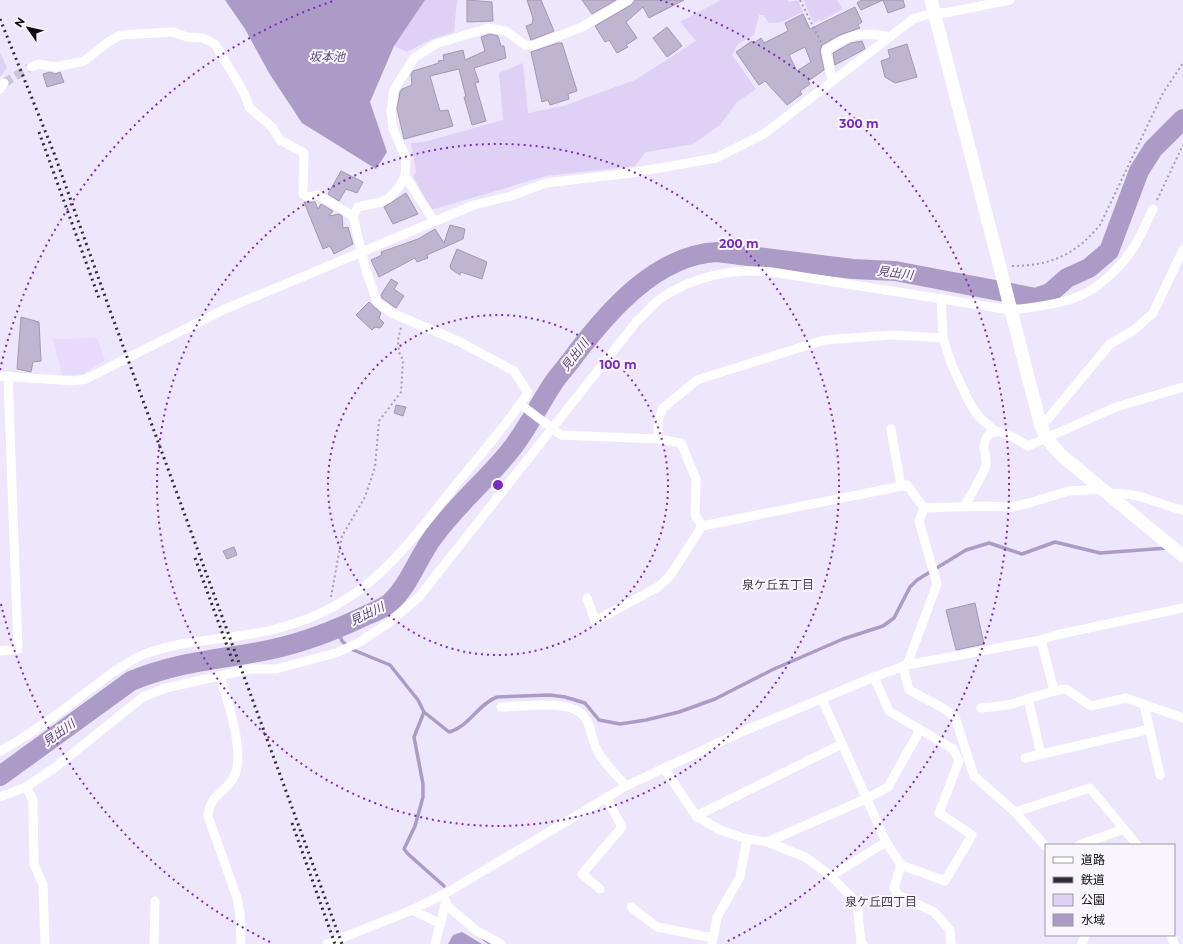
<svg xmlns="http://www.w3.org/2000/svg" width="1183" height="944" viewBox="0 0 1183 944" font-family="Montserrat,'Noto Sans JP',sans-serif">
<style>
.built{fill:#e7dafc}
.green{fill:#dfd1f6}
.water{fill:#ac9bc6}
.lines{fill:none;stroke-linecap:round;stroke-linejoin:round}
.stream{stroke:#ac9bc6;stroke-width:3.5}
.river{stroke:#ac9bc6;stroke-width:20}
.building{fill:#bfb5d0;stroke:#a298b2;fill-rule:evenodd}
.street-tunnel{stroke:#ccc5d9;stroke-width:9;stroke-dasharray:9 4.5;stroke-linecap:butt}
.path{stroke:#a49daf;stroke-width:2;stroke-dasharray:2 3;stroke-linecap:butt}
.street{stroke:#fff;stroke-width:9}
.secondary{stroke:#fff;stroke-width:13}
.rail{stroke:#2e2b36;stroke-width:3;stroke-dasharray:2 4;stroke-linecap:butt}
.ring{fill:none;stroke:#7b2cbf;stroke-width:2;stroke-dasharray:2 4}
.labels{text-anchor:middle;stroke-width:4;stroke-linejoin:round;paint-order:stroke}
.water-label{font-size:12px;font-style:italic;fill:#5c447b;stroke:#f8f6fc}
.neighbourhood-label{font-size:12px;fill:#443c51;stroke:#f8f6fc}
.centre{fill:#7b2cbf;stroke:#f8f6fc;stroke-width:2}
.ring-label{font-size:12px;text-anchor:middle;font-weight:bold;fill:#7b2cbf;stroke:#f8f6fc;stroke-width:4;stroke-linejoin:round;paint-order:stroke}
</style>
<rect width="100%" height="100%" fill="#eee6fc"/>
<!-- built -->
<polygon class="built" points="97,338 105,360 83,374 62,375 53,339"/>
<!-- green -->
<g class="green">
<polygon points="425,0 457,0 454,32 432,39 407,52 394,46"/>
<polygon points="721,0 787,0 789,2 798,0 803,12 782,22 769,23 763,15 759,15 754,35 738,44 732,55 756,89 736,103 720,125 693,144 646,152 635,166 546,176 431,210 413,176 416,172 411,143 424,142 503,120 499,73 523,63 528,113 563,106 635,80 696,41 680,22"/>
<polygon points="803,0 837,0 843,9 821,21 820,19 814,23"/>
<polygon points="0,52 7,68 0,77"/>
</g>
<!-- water -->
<g class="water">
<polygon points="225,0 425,0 394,46 370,102 387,152 376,169 302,123 269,73 245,29"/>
<polygon points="462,932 482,944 448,944 453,935"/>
</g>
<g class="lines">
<!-- stream -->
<g class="stream">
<path d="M 337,629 L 342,641 L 351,649 L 390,665 L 418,700 L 424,712 L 449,732 C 469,727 478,704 497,697 L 550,695 L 565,697 L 585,703 L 599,720 L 620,724 L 646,720 L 679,712 L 715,699 L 774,669 L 843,639 L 883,626 L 894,618 L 910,587 L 917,580 L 966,550 L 989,543 L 1022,554 L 1055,542 L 1100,553 L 1168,548"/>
<polyline points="424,712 414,737 423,784 423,797 415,826 404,849 408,854 444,886"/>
<polyline points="484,939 491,944"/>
</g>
<!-- river -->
<path class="river" d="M 0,776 L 131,681 C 174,663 212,660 258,652 C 292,646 324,635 356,620 C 366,615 381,610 390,603 C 410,584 418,557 434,536 C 458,503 489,478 513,447 C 528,427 539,405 552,385 C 559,374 568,365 575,355 C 609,310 657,255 717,252 L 853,269 L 895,271 L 1036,298 L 1050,293 L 1067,278 L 1089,268 L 1109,251 L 1139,171 L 1153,149 L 1183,119"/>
</g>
<!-- building -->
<g class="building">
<polygon points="467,0 492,2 493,21 467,22"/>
<polygon points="527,0 541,0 554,31 531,40 526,26 532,24 533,18"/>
<polygon points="582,0 616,0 592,14"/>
<polygon points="635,0 684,0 649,18 643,7 626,22 637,38 626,45 628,47 617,53 609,40 605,42 595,26 631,5"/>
<polygon points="861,0 883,0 861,10 857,3"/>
<polygon points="883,0 903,0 905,7 888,13"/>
<path d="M 855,7 L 862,22 L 858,25 L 860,28 L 840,35 L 822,45 L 820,51 L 824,70 L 808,81 L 810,84 L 800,91 L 802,94 L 787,105 L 765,81 L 759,85 L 736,52 L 752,41 L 753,44 L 761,38 L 764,43 L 788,31 L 785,23 L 803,14 L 810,29 ZM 805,47 L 811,62 L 797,71 L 789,55 Z"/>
<polygon points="667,27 682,46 667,57 653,38"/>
<polygon points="490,34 498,36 501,46 504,46 506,58 474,68 479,82 475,83 486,121 472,125 464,97 466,97 459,69 430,76 440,111 448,110 453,126 404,139 397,109 400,92 402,89 412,85 411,74 413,71 439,63 438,61 444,60 443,55 463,50 465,60 485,51 481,37"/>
<polygon points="862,41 865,49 835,65 833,53 851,43"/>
<polygon points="558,43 562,43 577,91 568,94 569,99 550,105 548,100 542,102 531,52"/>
<polygon points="907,44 917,77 895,83 885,77 881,61 890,58 888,50"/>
<polygon points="50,72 55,74 60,72 64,82 47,87 43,74"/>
<polygon points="341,171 363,182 357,193 346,189 339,201 328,194"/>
<polygon points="406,193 418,214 393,224 384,207"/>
<polygon points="304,202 315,202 318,209 321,204 333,211 329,216 339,214 342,216 343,228 348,227 353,244 334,254 330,246 323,249"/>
<polygon points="450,225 465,229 463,239 427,255 428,258 417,262 415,258 379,277 371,260 382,255 381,252 418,239 435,229 444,243"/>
<polygon points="457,249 487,262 482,279 461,272 460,275 451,269 450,266"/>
<polygon points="391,279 398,283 394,289 404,296 396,308 382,298 381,295"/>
<polygon points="369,302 381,313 379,318 384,323 380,328 375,327 372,330 356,315"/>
<polygon points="21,317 39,322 41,361 33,362 31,372 17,369"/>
<polygon points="396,405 406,407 403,416 394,413"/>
<polygon points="234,547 237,555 227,559 223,551"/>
<polygon points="975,603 984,644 956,650 946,610"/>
</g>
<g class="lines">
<!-- street-tunnel -->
<polyline class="street-tunnel" points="4,83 31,67"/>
<!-- path -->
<g class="path">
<polyline points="800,0 821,42"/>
<polyline points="1157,200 1183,145"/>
<path d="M 1012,266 C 1050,266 1075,255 1100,225 L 1163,93 L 1183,63"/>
<polyline points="331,597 342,536 365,497 375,467 379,421 401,392 403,360 399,352 398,340 401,327"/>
</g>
<!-- street -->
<g class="street">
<path d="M 832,80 L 826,50 C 850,34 861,31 890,37"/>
<polyline points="0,89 4,83"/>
<polyline points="405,176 434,221"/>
<polyline points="353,216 358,207 381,202 389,198 399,187 405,176 406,158 393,129 391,111 394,90 414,58 436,44 488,28 506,31 525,45 531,46 580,28 628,0"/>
<polyline points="941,298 943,338 951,363 968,400 978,416 996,432"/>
<polyline points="0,376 74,381 86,379 223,310 474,205 511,196 546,183 631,173 716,158 764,134 913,19 935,12 945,13 1010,0"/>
<polyline points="520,404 561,435 658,439 681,443 696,479 695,515 702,526"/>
<polyline points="1041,427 1110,344 1134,330 1153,313 1183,250"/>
<polyline points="891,429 901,486"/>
<polyline points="658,439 658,421 663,408 697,380 824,340 892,335 943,338"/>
<path d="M 1108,494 C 1139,491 1155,504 1183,510"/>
<path d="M 964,507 C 969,497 984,474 986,465 C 987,459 984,452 984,446 C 988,418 1016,439 1028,446 L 1116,407 L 1183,387"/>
<polyline points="924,508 986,506 1012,507 1029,503 1069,491 1102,489"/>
<polyline points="587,598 595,621 658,587 670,576 702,526 907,485 924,508 919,521 937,584 907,665"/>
<polyline points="1041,640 1054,691"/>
<polyline points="0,651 18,649 8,376"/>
<polyline points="903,666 909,690 943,708 955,717 974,776 1015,812 1046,847"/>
<path d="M 220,676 C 227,701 248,757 232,780 C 222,795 210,795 208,816 L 237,898 L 240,914 L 241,944"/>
<polyline points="822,699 886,842 901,865 945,881 972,835 939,813 959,761 953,749 889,711 874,677"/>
<polyline points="1028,699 1041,754"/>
<polyline points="1144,704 1160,775"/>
<path d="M 501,707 C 521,707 566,699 582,714 C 591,722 591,739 597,750 C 604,763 616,775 626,786"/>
<polyline points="981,708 1008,705 1054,691 1066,689 1091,706 1126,698 1183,718"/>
<path d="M 0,751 C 31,735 60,712 88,691 C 104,679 121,665 140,656 C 186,637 236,641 283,627 C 369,603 405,548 458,482 C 482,453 507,424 528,393 L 514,371 L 458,341 L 392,313 L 377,302 L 365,267 L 353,216 L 318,195 L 307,197 L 303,194 L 304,153 L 280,140 L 272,127 L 249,107 L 244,93 L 215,44 L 203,38 L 187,37 L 173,32 L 121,35 L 108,42 L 84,61 L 56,67 L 39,64 L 31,67"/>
<polyline points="1025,758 1150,729"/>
<polyline points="664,768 696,816 720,830 747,839 767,842 805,857 831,876 857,903 861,943 863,944"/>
<polyline points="26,787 33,800 34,864 43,885 45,944"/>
<path d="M 0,797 L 26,787 L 57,766 L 143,697 L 166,688 L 250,669 L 276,669 L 336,653 L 358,643 L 388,623 L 419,597 L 637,321 C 645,314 652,305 660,299 C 693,276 733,268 772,272 L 1011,310 C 1031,308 1050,305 1069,300 C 1097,292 1123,266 1137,242 C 1143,231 1148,219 1153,209"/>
<polyline points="1015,812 1090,788 1137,845"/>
<polyline points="696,816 842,744"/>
<polyline points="767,842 866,799 888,787 920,730"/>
<polyline points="1079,845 1124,829"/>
<polyline points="901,865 894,888 898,895 934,912 950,930 951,944"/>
<polyline points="831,876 886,842"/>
<polyline points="600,889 582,874 622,827 606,797"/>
<polyline points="445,904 477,931 501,944"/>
<polyline points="631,907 657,927 713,938"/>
<polyline points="412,910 441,924"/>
<polyline points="1171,935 1174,944"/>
<polyline points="154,944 155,901"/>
<polyline points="327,944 412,910 448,892 626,786 744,731 874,677 907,665 1041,640 1056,635 1183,608"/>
<polyline points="435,944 446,901"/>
<polyline points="712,944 717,917 740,877 747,839"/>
<polyline points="1082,944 1085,935"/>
</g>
<!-- secondary -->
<polyline class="secondary" points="931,0 1040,423 1046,438 1061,455 1183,556"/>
<!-- rail -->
<g class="rail">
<polyline points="0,19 54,153 112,316 342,944"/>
<polyline points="39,132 100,301"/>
<polyline points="195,558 234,665"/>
<polyline points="292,823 335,944"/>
</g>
</g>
<!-- distance rings -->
<g class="ring">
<circle cx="498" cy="485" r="170"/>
<circle cx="498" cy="485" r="341"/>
<path d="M270 942A511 511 0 0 1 0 600M0 370A511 511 0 0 1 336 0M660 0A511 511 0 0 1 726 942"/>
</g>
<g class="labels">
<!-- water labels -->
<g class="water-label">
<text x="327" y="61">坂本池</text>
<text transform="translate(895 273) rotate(7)" y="4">見出川</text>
<text transform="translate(575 355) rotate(-52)" y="4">見出川</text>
<text transform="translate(367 614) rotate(-26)" y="4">見出川</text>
<text transform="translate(59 733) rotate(-36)" y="4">見出川</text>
</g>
<!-- neighbourhood labels -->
<g class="neighbourhood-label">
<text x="778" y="589">泉ケ丘五丁目</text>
<text x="881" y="906">泉ケ丘四丁目</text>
</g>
</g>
<circle cx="498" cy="485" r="6" class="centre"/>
<g class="ring-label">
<text x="859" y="128">300 m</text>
<text x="739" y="248">200 m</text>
<text x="618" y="369">100 m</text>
</g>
<!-- legend -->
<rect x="1045" y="844" width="130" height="92" fill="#f8f6fc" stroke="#9a989f"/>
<rect x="1053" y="857" width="20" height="6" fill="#ffffff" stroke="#9a989f"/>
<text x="1081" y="864" font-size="12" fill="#0e0b14">道路</text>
<rect x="1053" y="877" width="20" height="6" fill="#2e2b36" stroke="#9a989f"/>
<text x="1081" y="884" font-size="12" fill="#0e0b14">鉄道</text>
<rect x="1053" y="894" width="20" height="12" fill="#dfd1f6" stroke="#9a989f"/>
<text x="1081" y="904" font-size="12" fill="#0e0b14">公園</text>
<rect x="1053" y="914" width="20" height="12" fill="#ac9bc6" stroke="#9a989f"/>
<text x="1081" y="924" font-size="12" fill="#0e0b14">水域</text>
<!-- north arrow -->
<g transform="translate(28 28) rotate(304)" stroke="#f8f6fc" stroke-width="3" paint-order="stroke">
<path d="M0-3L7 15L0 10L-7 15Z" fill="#0e0b14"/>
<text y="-6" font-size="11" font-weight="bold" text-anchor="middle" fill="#0e0b14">N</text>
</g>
</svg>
